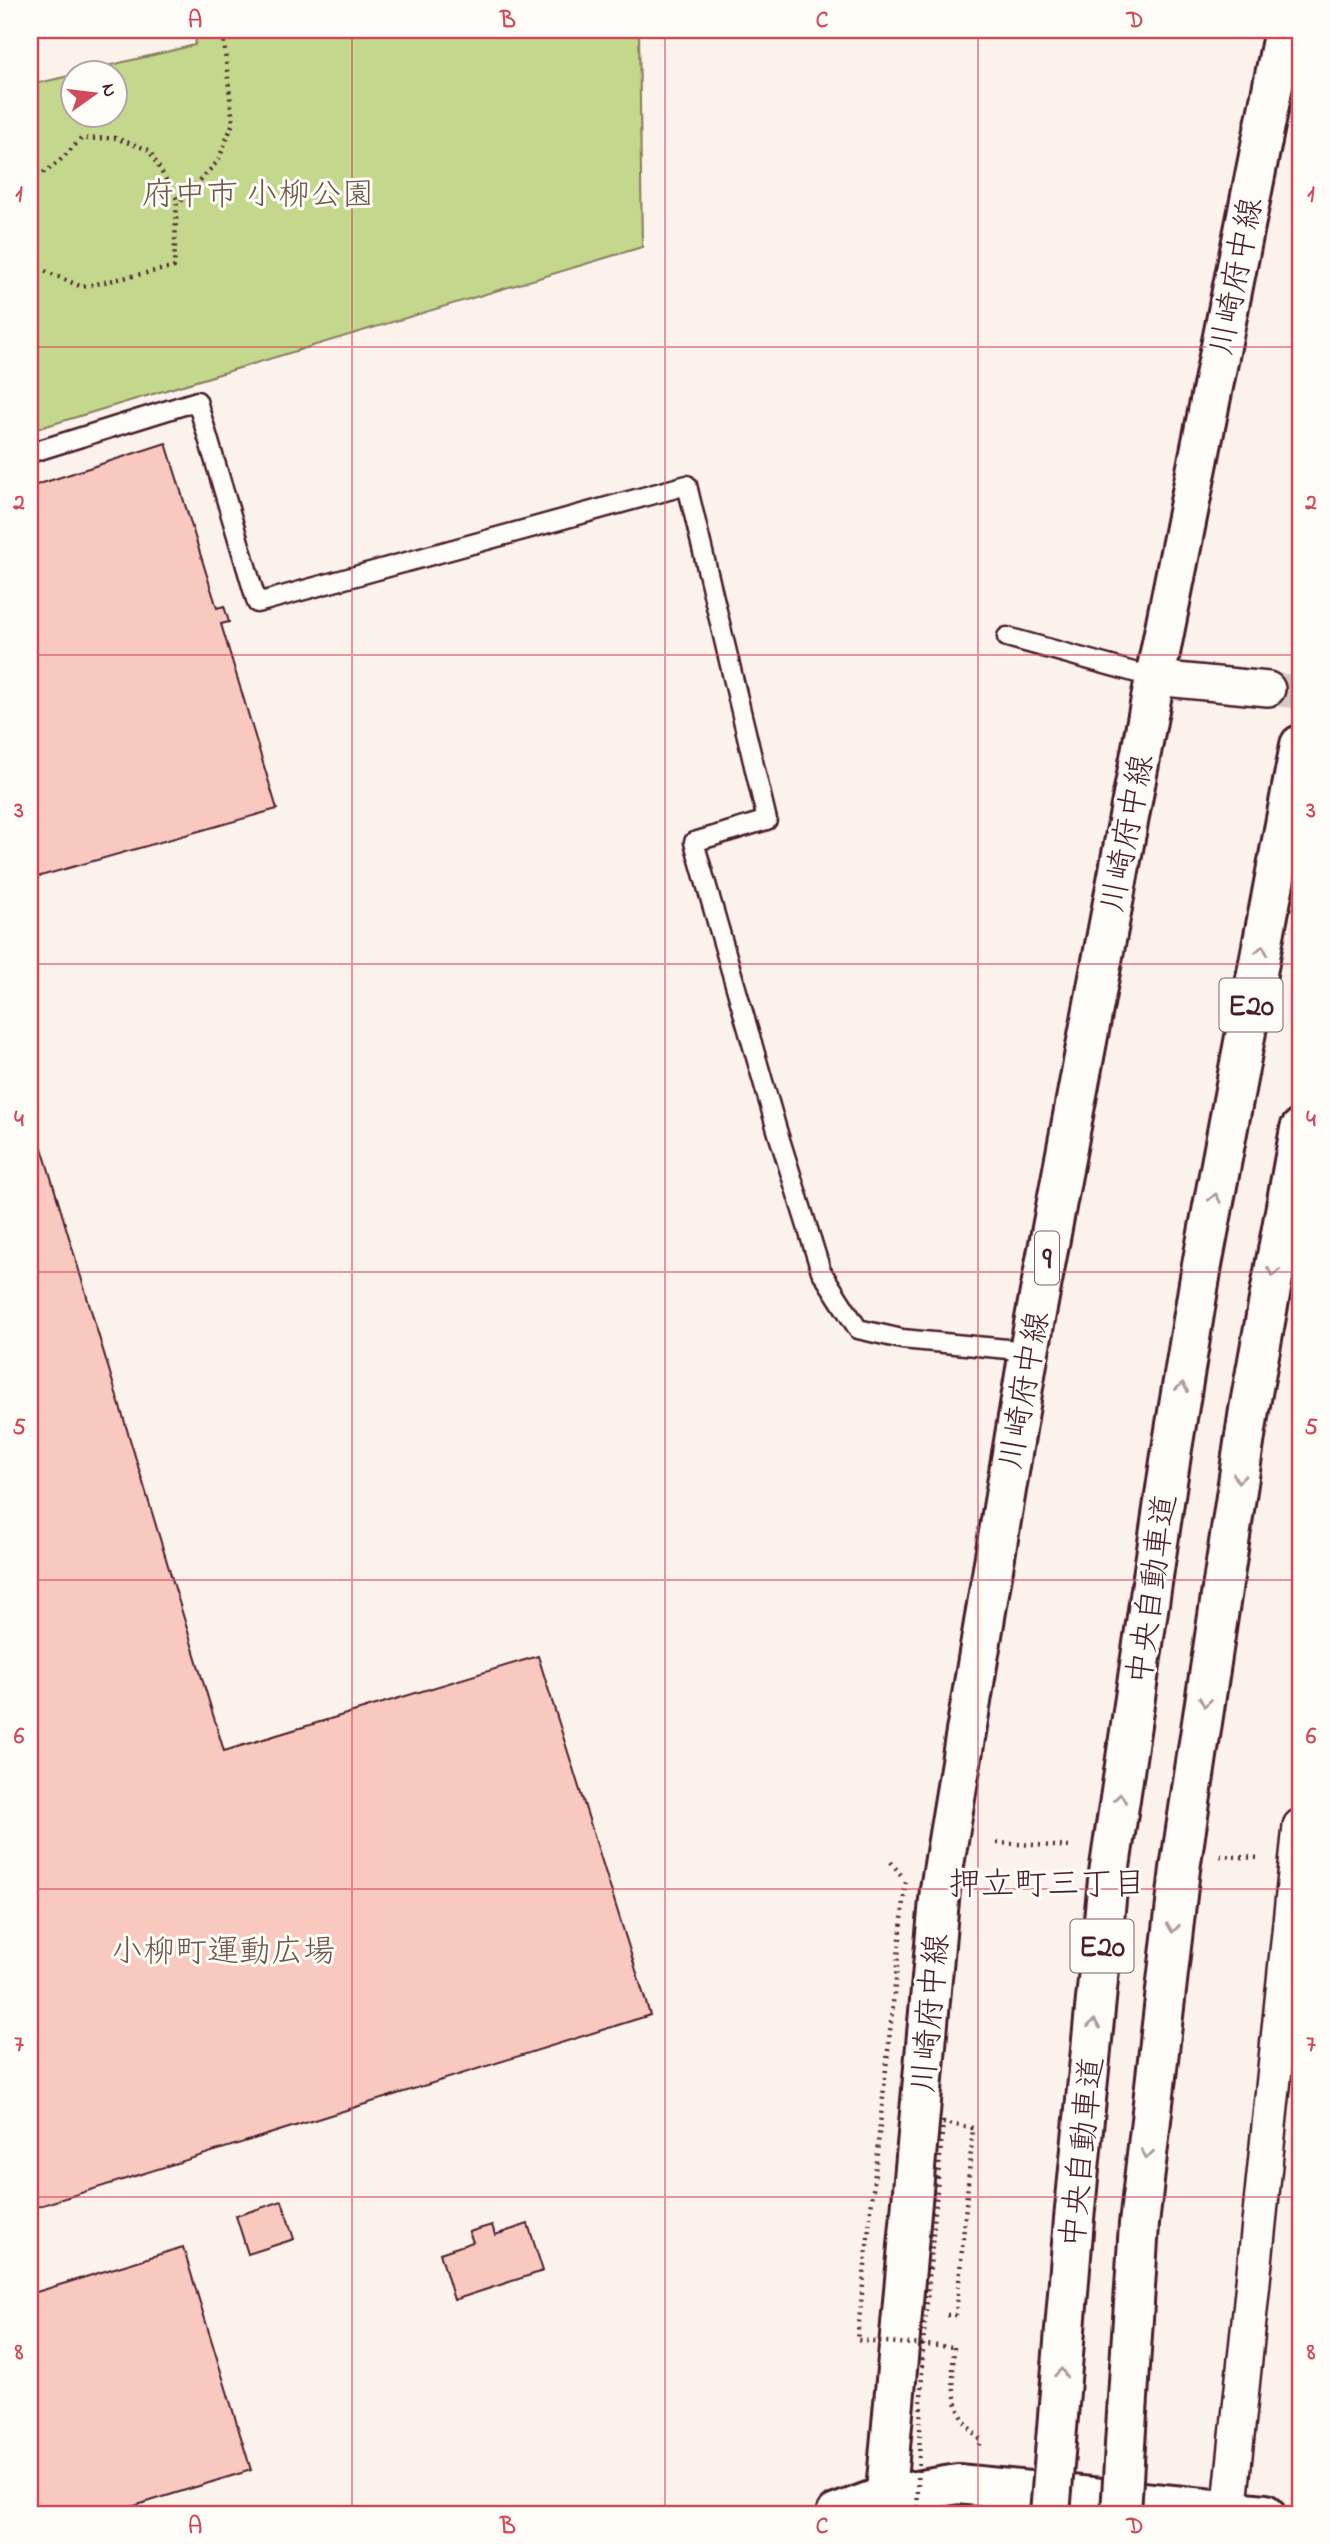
<svg xmlns="http://www.w3.org/2000/svg" width="1330" height="2544" viewBox="0 0 1330 2544" font-family="'Indie Flower','Klee One',sans-serif">
<style>
.green{fill:#c3d78d;stroke:#867b5c;stroke-width:2}
.building{fill:#f9c9c0;stroke:#4a1f2b;stroke-width:2}
.lines{fill:none;stroke-linecap:round;stroke-linejoin:round}
.street-tunnel{stroke:#d8c8c5;stroke-width:33;stroke-dasharray:33 17;stroke-linecap:butt}
.lane-casing{stroke:#4a1f2b;stroke-width:23}
.street-casing{stroke:#4a1f2b;stroke-width:38}
.secondary-casing{stroke:#4a1f2b;stroke-width:44}
.primary-casing{stroke:#4a1f2b;stroke-width:44}
.highway-casing{stroke:#4a1f2b;stroke-width:44}
.path{stroke:#4a1f2b;stroke-width:4.5;stroke-dasharray:2 5;stroke-linecap:butt}
.lane{stroke:#fdfcf7;stroke-width:18}
.street{stroke:#fdfcf7;stroke-width:33}
.secondary{stroke:#fdfcf7;stroke-width:38}
.primary{stroke:#fdfcf7;stroke-width:38}
.highway{stroke:#fdfcf7;stroke-width:38}
.highway-bridge-casing{stroke:#4a1f2b;stroke-width:44;stroke-linecap:butt}
.path-bridge{stroke:#4a1f2b;stroke-width:4.5;stroke-dasharray:2 5;stroke-linecap:butt}
.highway-bridge{stroke:#fdfcf7;stroke-width:38}
.oneway{stroke:#ac999b}
.grid{fill:none;stroke:#d1495b;stroke-width:2;stroke-opacity:0.55}
.labels{text-anchor:middle;stroke-width:6;stroke-linejoin:round;paint-order:stroke}
.shield{fill:#fdfcf7;stroke:#806168;stroke-width:2}
.shield-label{font-size:30px;font-weight:bold;fill:#4a1f2b}
.park-label{font-size:32px;fill:#6e5648;stroke:#fdfcf7}
.street-label{font-size:32px;fill:#4a1f2b;stroke:#fdfcf7}
.neighbourhood-label{font-size:33px;fill:#4a1f2b;stroke:#fdfcf7}
.neatline{fill:none;stroke:#d1495b;stroke-width:2.5}
.grid-label{font-size:23px;text-anchor:middle;font-weight:bold;fill:#d1495b}
</style>
<rect width="100%" height="100%" fill="#fcf2ec"/>
<filter id="ink" filterUnits="userSpaceOnUse"><feTurbulence type="fractalNoise" baseFrequency=".0143" numOctaves="2"/><feDisplacementMap in="SourceGraphic" scale="14" xChannelSelector="R" yChannelSelector="G"/><feConvolveMatrix kernelMatrix="1 2 1 2 8 2 1 2 1" color-interpolation-filters="sRGB"/></filter>
<g filter="url(#ink)">
<!-- green -->
<polygon class="green" points="197,30 639,30 642,247 30,431 30,85 73,75 74,116 116,116 116,74 78,73 195,45"/>
<!-- building -->
<g class="building">
<polygon points="166,443 217,608 224,606 229,622 221,624 277,809 30,879 30,487"/>
<polygon points="30,1108 224,1751 538,1656 650,2015 30,2209"/>
<polygon points="282,2201 294,2239 248,2254 236,2216"/>
<polygon points="528,2224 543,2271 454,2300 440,2253 473,2242 469,2232 492,2225 495,2235"/>
<polygon points="183,2247 251,2470 108,2514 30,2514 30,2294"/>
</g>
<g class="lines">
<!-- street-tunnel -->
<polyline class="street-tunnel" points="1268,689 1300,692"/>
<defs>
<g id="lane">
<polyline points="30,453 197,401 257,603 687,485 767,820 694,842 777,1130 821,1271 858,1329 902,1339 1029,1351"/>
<polyline points="1007,637 1155,678"/>
</g>
<g id="street">
<polyline points="1155,678 1268,689"/>
<polyline points="1229,2514 1300,1826"/>
</g>
<polyline id="secondary" points="885,2496 958,2484 1265,2514"/>
<g id="primary">
<polyline points="836,2514 885,2496"/>
<polyline points="884,2514 940,1889 1029,1351 1155,678 1284,30"/>
</g>
<g id="highway">
<polyline points="1056,2441 1074,2219 1108,1880 1171,1455 1202,1265 1300,745"/>
<polyline points="1125,2445 1139,2224 1180,1869 1249,1410 1300,1129"/>
</g>
</defs>
<!-- lane casing -->
<use href="#lane" class="lane-casing"/>
<!-- street casing -->
<use href="#street" class="street-casing"/>
<!-- secondary casing -->
<use href="#secondary" class="secondary-casing"/>
<!-- primary casing -->
<use href="#primary" class="primary-casing"/>
<!-- highway casing -->
<use href="#highway" class="highway-casing"/>
<!-- path -->
<g class="path">
<path d="M 30,178 C 51,173 66,154 81,139 L 115,138 L 149,150 L 177,199 L 174,267 L 82,287 L 36,267 L 30,246"/>
<polyline points="181,201 218,161 233,123 224,43 226,30"/>
<polyline points="997,1843 1072,1847"/>
<polyline points="1220,1856 1260,1858"/>
<polyline points="891,1862 901,1875"/>
<polyline points="947,2315 956,2315"/>
<path d="M 954,2347 C 952,2386 950,2412 981,2440 L 979,2448"/>
</g>
<!-- lane -->
<use href="#lane" class="lane"/>
<!-- street -->
<use href="#street" class="street"/>
<!-- secondary -->
<use href="#secondary" class="secondary"/>
<!-- primary -->
<use href="#primary" class="primary"/>
<!-- highway -->
<use href="#highway" class="highway"/>
<defs>
<g id="highway-bridge">
<polyline points="1050,2514 1056,2441"/>
<polyline points="1121,2514 1125,2445"/>
</g>
</defs>
<!-- highway-bridge casing -->
<use href="#highway-bridge" class="highway-bridge-casing"/>
<!-- path-bridge -->
<g class="path-bridge">
<polyline points="906,1882 857,2340 954,2347"/>
<polyline points="917,2514 923,2345 943,2123 973,2128 956,2315"/>
</g>
<!-- highway-bridge -->
<use href="#highway-bridge" class="highway-bridge"/>
</g>
<!-- one-way arrows -->
<defs><path id="oneway-chevron" d="M-2-3.5L2.5 0L-2 3.5" fill="none" stroke-width="1.6" stroke-linecap="round" stroke-linejoin="round" transform="scale(1.75)"/></defs>
<g class="oneway">
<use href="#oneway-chevron" transform="translate(1262 950) rotate(-79)"/>
<use href="#oneway-chevron" transform="translate(1215 1198) rotate(-79)"/>
<use href="#oneway-chevron" transform="translate(1273 1272) rotate(100)"/>
<use href="#oneway-chevron" transform="translate(1182 1387) rotate(-81)"/>
<use href="#oneway-chevron" transform="translate(1239 1478) rotate(99)"/>
<use href="#oneway-chevron" transform="translate(1205 1702) rotate(99)"/>
<use href="#oneway-chevron" transform="translate(1120 1798) rotate(-82)"/>
<use href="#oneway-chevron" transform="translate(1173 1928) rotate(97)"/>
<use href="#oneway-chevron" transform="translate(1094 2024) rotate(-84)"/>
<use href="#oneway-chevron" transform="translate(1147 2154) rotate(97)"/>
<use href="#oneway-chevron" transform="translate(1061 2373) rotate(-85)"/>
</g>
</g>
<!-- grid -->
<path class="grid" d="M 352,30 L 352,2514M 665,30 L 665,2514M 978,30 L 978,2514M 30,347 L 1300,347M 30,655 L 1300,655M 30,964 L 1300,964M 30,1272 L 1300,1272M 30,1580 L 1300,1580M 30,1889 L 1300,1889M 30,2197 L 1300,2197"/>
<g class="labels">
<!-- shield labels -->
<g class="shield">
<rect x="1219.5" y="978.5" width="63" height="53" rx="5"/>
<rect x="1035" y="1231.5" width="24" height="53" rx="5"/>
<rect x="1070.5" y="1919.5" width="63" height="53" rx="5"/>
</g>
<g class="shield-label">
<text x="1251" y="1015">E20</text>
<text x="1047" y="1268">9</text>
<text x="1102" y="1956">E20</text>
</g>
<!-- park labels -->
<g class="park-label">
<text x="258" y="204">府中市 小柳公園</text>
<text x="223" y="1961">小柳町運動広場</text>
</g>
<!-- street labels -->
<g class="street-label">
<text transform="translate(1235 276) rotate(-79)" y="11">川崎府中線</text>
<text transform="translate(1126 833) rotate(-79)" y="11">川崎府中線</text>
<text transform="translate(1023 1390) rotate(-80)" y="11">川崎府中線</text>
<text transform="translate(1151 1589) rotate(-82)" y="11">中央自動車道</text>
<text transform="translate(929 2013) rotate(-85)" y="11">川崎府中線</text>
<text transform="translate(1081 2152) rotate(-84)" y="11">中央自動車道</text>
</g>
<!-- neighbourhood labels -->
<g class="neighbourhood-label">
<text x="1047" y="1894">押立町三丁目</text>
</g>
</g>
<!-- margin -->
<rect width="1330" height="2544" fill="none" stroke="#fdfcf7" stroke-width="77"/>
<!-- north arrow -->
<g transform="translate(94 94) rotate(76)"><circle r="33" fill="#fdfcf7" stroke="#b5a4a5" stroke-width="2"/>
<path d="M0-5L12 26L0 18L-12 26Z" fill="#d1495b"/>
<text y="-10" font-size="19" font-weight="bold" text-anchor="middle" fill="#4a1f2b">N</text>
</g>
<rect x="38" y="38" width="1254" height="2468" class="neatline"/>
<g class="grid-label">
<text x="195" y="27">A</text>
<text x="508" y="27">B</text>
<text x="822" y="27">C</text>
<text x="1135" y="27">D</text>
<text x="19" y="201">1</text>
<text x="1311" y="201">1</text>
<text x="19" y="509">2</text>
<text x="1311" y="509">2</text>
<text x="19" y="817">3</text>
<text x="1311" y="817">3</text>
<text x="19" y="1126">4</text>
<text x="1311" y="1126">4</text>
<text x="19" y="1434">5</text>
<text x="1311" y="1434">5</text>
<text x="19" y="1743">6</text>
<text x="1311" y="1743">6</text>
<text x="19" y="2051">7</text>
<text x="1311" y="2051">7</text>
<text x="19" y="2359">8</text>
<text x="1311" y="2359">8</text>
<text x="195" y="2533">A</text>
<text x="508" y="2533">B</text>
<text x="822" y="2533">C</text>
<text x="1135" y="2533">D</text>
</g>
</svg>
